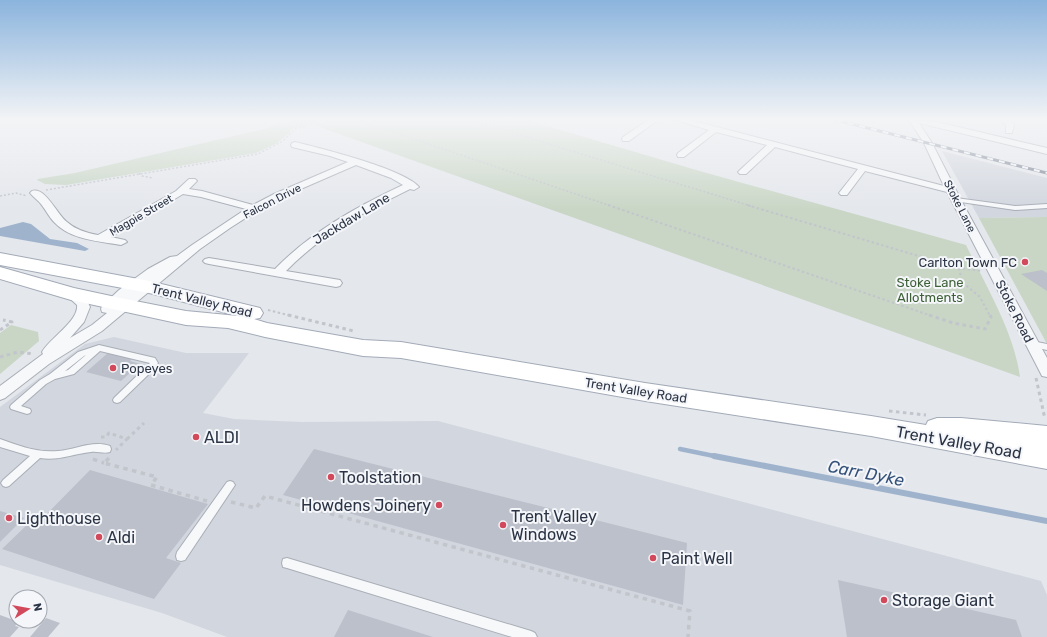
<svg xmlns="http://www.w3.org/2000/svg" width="1047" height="637" viewBox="0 0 1047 637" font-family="Rubik,sans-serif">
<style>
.built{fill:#d2d6de}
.green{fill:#c9d6c5}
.water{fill:#9fb4cc}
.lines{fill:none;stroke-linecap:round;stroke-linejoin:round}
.stream-far1{stroke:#9fb4cc;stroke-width:4.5}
.stream{stroke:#9fb4cc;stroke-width:6}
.building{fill:#bbc0ca}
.lane-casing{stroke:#a9aeb7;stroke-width:2}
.street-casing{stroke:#a9aeb7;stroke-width:2}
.primary-casing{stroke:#a3abb8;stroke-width:2}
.path-far3{stroke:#c2c5cb;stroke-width:1.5;stroke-dasharray:2 2;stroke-linecap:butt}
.path-far2{stroke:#c2c5cb;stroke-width:2;stroke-dasharray:2.5 2.5;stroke-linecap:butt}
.path-far1{stroke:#c2c5cb;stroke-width:3;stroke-dasharray:3.5 3.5;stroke-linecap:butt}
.path{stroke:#c2c5cb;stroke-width:3.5;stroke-dasharray:4.5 4.5;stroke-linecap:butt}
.lane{fill:#f7f8fa;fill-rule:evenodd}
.street{fill:#f7f8fa;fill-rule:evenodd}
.primary{fill:#fff;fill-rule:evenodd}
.rail-casing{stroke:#7d8696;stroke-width:3}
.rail{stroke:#f4f6f9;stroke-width:2;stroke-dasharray:6;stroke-linecap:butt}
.poi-dot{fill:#d1495b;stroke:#f4f6f9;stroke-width:1.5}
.labels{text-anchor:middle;stroke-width:4;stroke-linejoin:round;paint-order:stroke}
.far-street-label{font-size:11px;fill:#2b3445;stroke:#f4f6f9}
.street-label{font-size:13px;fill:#2b3445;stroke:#f4f6f9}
.poi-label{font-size:13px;fill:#2b3445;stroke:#f4f6f9;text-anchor:end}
.park-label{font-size:13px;fill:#3f6138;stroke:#f4f6f9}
.near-poi-label{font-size:16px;fill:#2b3445;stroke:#f4f6f9;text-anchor:start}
.near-street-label{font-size:16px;fill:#2b3445;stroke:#f4f6f9}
.near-water-label{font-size:17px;font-style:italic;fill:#34527a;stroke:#f4f6f9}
</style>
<rect width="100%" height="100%" fill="#e4e7ec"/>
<!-- built -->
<g class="built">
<polygon points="942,151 1047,178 1047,217 979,218"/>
<polygon points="114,337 186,353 249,353 203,413 234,419 302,422 438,421 1041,581 1047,595 1047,637 227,637 162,613 0,565 0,407 85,344"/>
</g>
<!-- green -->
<g class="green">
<path d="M 300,120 L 323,120 L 292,129 L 288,134 L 277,143 L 256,153 L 66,185 L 45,184 L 37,180 L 38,179 L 75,173 L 268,128 C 277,122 288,123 300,120 Z"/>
<path d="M 331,120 L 527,120 L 696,170 L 966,245 C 986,286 1014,332 1020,377 L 314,125 Z"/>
<polygon points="1047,217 1047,344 979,218"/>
<polygon points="11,325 38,332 39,341 0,374 0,333"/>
</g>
<!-- water -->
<polygon class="water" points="23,222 31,224 50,239 77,243 89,249 85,251 0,236 0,228"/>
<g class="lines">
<!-- stream-far1 -->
<polyline class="stream-far1" points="680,449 719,457"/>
<!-- stream -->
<polyline class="stream" points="714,456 1047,521"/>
</g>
<!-- building -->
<g class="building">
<polygon points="1042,270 1047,273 1047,291 1021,274"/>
<polygon points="108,353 132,359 130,361 140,364 121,381 86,372"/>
<polygon points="314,449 687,543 683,605 283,495"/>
<polygon points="90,470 208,504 166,558 181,563 154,599 2,549 30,522 37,524"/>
<polygon points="0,511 24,518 0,542"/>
<polygon points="838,580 1016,620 1022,637 847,637"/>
<polygon points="348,610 433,637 334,637"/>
<polygon points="0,615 19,622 15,626 19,627 10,637 0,637"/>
<polygon points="46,618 60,623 48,637 30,637"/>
</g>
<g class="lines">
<defs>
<g id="lane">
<polygon points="956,198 1015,206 1047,204 1047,208 1015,210 954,201 953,200"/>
<polygon points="1032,341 1047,344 1047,350 1029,346 1028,344 1029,342"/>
<path d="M 99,345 L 155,358 L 158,363 L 152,371 L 120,402 L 117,403 L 114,402 L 113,400 L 114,398 L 150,363 L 100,351 L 74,374 L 55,379 L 46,384 L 21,406 L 30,409 L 31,411 L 30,413 L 27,414 L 11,409 L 10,407 L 11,405 L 40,380 L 50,374 L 78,352 ZM 86,355 L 68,370 L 65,371 L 84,356 Z"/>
<path d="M 0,439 C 19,446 38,453 58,451 C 75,450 92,440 110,446 L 111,449 L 110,452 C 104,454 97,451 91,452 C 73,454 58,461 40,458 L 9,486 L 6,487 L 3,486 L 1,483 L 3,480 L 30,456 L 0,447 Z"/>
<polygon points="230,481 233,482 235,485 185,560 181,561 177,560 176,556 177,552 227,482"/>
<polygon points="287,558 531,631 535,633 537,637 512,637 287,568 283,567 282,563 283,559"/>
</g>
<g id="street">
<polygon points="648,120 658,120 629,141 623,141 622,139 623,137"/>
<polygon points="675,120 690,120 944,186 924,143 909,120 937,122 1047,148 1047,154 919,123 932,143 961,200 1047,358 1047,377 1042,376 1040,372 947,192 865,171 847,195 841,195 839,193 858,169 775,147 746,174 740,174 738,172 740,170 767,145 716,132 684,157 678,157 677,155 678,153 709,130"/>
<polygon points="1001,120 1010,120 1014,125 1012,133 1006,133 1006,125"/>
<path d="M 295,142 C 320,148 404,169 419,187 L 414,190 L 410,189 C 365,211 321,235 286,271 L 340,280 L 342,283 L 340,286 L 336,287 L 209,264 L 205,263 L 203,261 L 205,259 L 209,258 L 275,269 C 311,232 356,207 403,185 L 391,178 L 356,165 L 280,198 L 258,210 L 230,228 L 200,249 L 102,331 L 49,364 L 5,398 L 0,400 L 0,386 L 43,354 L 42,352 C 50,338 79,321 77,305 L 65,294 L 67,291 C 77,289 87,298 90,307 L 84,322 L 70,338 L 92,325 L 107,313 L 102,312 L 101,309 L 102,306 L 119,290 L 148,269 L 170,257 L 177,256 L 192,245 L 246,209 L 201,197 L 183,194 L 111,237 L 125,240 L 127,242 L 121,245 C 98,241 71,240 54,222 C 49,217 46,210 41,204 C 38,200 33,197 30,193 L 32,191 C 46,187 57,215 67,222 C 76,230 87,233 98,235 L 176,191 L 189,179 L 195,179 L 197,181 L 189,189 L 202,191 L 253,205 L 274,194 L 348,162 L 330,156 L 292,147 L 291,145 L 292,143 Z"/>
</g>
<polygon id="primary" points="0,253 149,281 260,308 263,313 260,318 254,319 267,323 363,340 401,342 645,383 871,416 926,425 928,421 937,418 961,418 1047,426 1047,469 871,436 645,401 401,358 363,356 265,337 228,328 186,325 71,300 0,279 0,267 74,288 125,299 186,311 238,316 149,293 0,265"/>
</defs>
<!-- lane casing -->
<use href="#lane" class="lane-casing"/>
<!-- street casing -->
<use href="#street" class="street-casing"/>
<!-- primary casing -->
<use href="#primary" class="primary-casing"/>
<!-- path-far3 -->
<g class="path-far3">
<polyline points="358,120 611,206"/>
<polyline points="470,120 751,206"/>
<polyline points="139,173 142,176 153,178"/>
<polyline points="46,190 258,154 283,141 295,129 328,120"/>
<polyline points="0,196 16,193 27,196"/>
</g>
<!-- path-far2 -->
<g class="path-far2">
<polyline points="608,205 932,316"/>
<polyline points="747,205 959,268 982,271"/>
<polyline points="959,268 962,282 980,297 990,316"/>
<polyline points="268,310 292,316"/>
</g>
<!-- path-far1 -->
<g class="path-far1">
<polyline points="288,315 354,331"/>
<polyline points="929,315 953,323 985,329 991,317 990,315"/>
<polyline points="0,330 12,322 3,320"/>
<polyline points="0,357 18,352 34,354"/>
<polyline points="1036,378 1045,419"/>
<polyline points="889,411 926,415"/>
<polyline points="101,437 106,437 109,433 127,439 116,450"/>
<polyline points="127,439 144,423"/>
</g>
<!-- path -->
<g class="path">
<polyline points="109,458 104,463 157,477 151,485 207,501"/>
<polyline points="93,459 104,463"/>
<polyline points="231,502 256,508 265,496 690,611 688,637"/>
</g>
<!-- lane -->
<use href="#lane" class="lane"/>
<!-- street -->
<use href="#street" class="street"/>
<!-- primary -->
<use href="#primary" class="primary"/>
<defs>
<polyline id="rail" points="836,120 1047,173"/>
</defs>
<!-- rail casing -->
<use href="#rail" class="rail-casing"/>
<!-- rail -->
<use href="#rail" class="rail"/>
</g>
<!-- sky -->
<linearGradient id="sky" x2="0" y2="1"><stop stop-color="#8bb4dd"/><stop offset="0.57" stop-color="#f3f4f6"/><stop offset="1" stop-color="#f3f4f6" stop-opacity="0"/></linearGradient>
<rect width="1047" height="210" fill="url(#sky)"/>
<!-- markers -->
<g class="poi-dot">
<circle cx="1025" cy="262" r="4"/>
<circle cx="113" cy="368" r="4"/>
<circle cx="196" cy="437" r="4"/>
<circle cx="331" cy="477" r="4"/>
<circle cx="439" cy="505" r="4"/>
<circle cx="9" cy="518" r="4"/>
<circle cx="503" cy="525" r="4"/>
<circle cx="99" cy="537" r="4"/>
<circle cx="653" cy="558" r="4"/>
<circle cx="884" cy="600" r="4"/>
</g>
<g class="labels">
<!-- far-street labels -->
<g class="far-street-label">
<text transform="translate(272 201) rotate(-27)" y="4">Falcon Drive</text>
<text transform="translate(960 206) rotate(63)" y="4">Stoke Lane</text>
<text transform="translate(141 215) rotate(-30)" y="4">Magpie Street</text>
</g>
<!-- street labels -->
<g class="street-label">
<text transform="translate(351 218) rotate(-31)" y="5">Jackdaw Lane</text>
<text transform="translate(202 300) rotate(14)" y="5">Trent Valley Road</text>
<text transform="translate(1015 311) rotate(63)" y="5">Stoke Road</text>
<text transform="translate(636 390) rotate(9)" y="5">Trent Valley Road</text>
</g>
<!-- poi labels -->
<g class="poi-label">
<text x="1017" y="267">Carlton Town FC</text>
<text x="121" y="373" text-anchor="start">Popeyes</text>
</g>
<!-- park labels -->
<g class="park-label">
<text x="930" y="287">Stoke Lane<tspan x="930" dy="15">Allotments</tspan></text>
</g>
<!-- near-poi labels -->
<g class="near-poi-label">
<text x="204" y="443">ALDI</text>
<text x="339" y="483">Toolstation</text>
<text x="431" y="511" text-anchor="end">Howdens Joinery</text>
<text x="511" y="522">Trent Valley<tspan x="511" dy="18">Windows</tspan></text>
<text x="17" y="524">Lighthouse</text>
<text x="107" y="543">Aldi</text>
<text x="661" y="564">Paint Well</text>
<text x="892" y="606">Storage Giant</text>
</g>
<!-- near-street labels -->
<g class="near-street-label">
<text transform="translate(959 442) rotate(10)" y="6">Trent Valley Road</text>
</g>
<!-- near-water labels -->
<g class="near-water-label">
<text transform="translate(866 473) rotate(11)" y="6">Carr Dyke</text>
</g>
</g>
<!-- north arrow -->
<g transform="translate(28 609) rotate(79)"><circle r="19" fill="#f4f6f9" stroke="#a4a8b1"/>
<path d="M0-3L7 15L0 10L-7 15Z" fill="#d1495b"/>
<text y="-6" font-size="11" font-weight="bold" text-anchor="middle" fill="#2b3445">N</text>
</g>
</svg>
